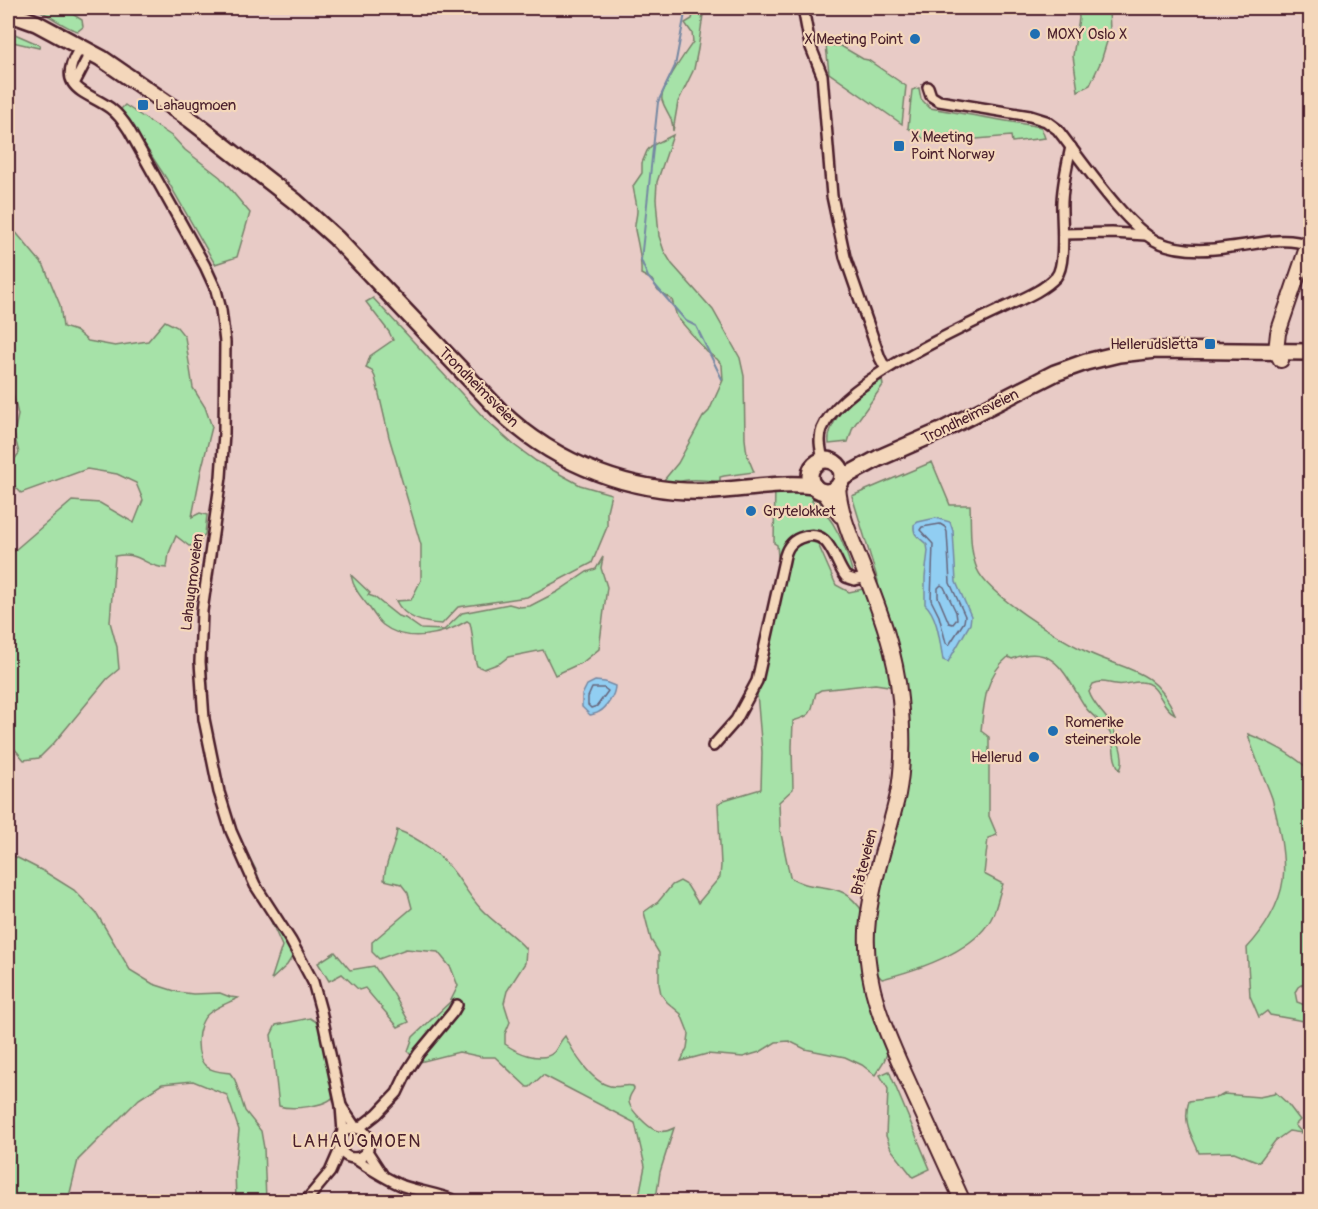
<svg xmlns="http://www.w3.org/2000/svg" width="1318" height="1209" viewBox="0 0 1318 1209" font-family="Pangolin,sans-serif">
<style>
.green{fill:#a6e2a8;stroke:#78806a;stroke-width:1.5;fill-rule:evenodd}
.water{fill:#91cef2;stroke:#7588a2;stroke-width:1.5}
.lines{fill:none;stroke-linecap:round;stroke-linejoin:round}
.shore{stroke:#66657b;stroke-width:1.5}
.stream{stroke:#7588a2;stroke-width:2}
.street-casing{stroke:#4a1f2b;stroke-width:14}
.secondary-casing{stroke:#4a1f2b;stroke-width:18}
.primary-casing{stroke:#4a1f2b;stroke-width:20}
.street{stroke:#f4d7bb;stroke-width:9}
.secondary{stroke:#f4d7bb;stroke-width:14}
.primary{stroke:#f4d7bb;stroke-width:15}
.poi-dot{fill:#1f6fb2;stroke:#f4d7bb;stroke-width:2}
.labels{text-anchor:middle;stroke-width:4.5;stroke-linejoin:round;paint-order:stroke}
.poi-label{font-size:15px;fill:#4a1f2b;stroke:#f4d7bb;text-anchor:start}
.street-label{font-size:15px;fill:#4a1f2b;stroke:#f4d7bb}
.quarter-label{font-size:18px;letter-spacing:1.5px;fill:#4a1f2b;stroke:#f4d7bb}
</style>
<rect width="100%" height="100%" fill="#e8cbc6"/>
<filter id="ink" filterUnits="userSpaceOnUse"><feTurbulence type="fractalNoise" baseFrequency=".0167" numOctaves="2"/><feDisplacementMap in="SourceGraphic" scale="12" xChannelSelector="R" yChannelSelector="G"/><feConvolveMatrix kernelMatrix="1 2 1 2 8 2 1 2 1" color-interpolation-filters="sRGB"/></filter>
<g filter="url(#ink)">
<!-- green -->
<g class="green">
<path d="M 35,8 L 63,8 L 82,20 L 83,27 L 78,31 C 68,30 46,13 35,8 Z"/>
<path d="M 685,8 L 704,8 L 698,49 L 694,69 L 678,102 L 673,131 C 673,116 666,113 662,100 C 659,90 686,52 693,42 L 692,33 L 685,23 L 692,19 L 693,15 L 691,11 Z"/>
<polygon points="1078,8 1109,8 1110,32 1101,61 1090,85 1078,91 1073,56 1079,18"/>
<polygon points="8,31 40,45 39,48 8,41"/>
<polygon points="826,45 841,46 863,59 868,60 906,86 902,124 829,73"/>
<polygon points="919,88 921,99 930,108 1041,127 1045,138 1012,142 1011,136 930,143 908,128 912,90"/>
<polygon points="125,105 173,137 185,150 220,177 250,213 237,257 215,264 166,178 121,109"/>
<path d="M 673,135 L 657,182 L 656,199 L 659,236 L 664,251 L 672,264 L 713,310 L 740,358 L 744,376 L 745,439 L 747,455 L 754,472 L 724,476 L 720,477 L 720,481 C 695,480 681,476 660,491 L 659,486 L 678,463 L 703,417 L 709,411 L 723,380 L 722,365 L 717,359 L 707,352 L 677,317 L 672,300 L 658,290 L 652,280 L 641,274 C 642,259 638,245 635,230 C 634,224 637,217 637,211 C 637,203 634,194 633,186 L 642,173 L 642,163 L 647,151 L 651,146 Z"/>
<path d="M 8,223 L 44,266 L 60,305 L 63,327 L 76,331 L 88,341 L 115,346 L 148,341 L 165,321 L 177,327 L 185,337 L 193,388 L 205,407 L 212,427 L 201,471 L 192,517 L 200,513 L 207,515 L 205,534 L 197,545 L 189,546 L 176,536 L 169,553 L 167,568 C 143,567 142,551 115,556 L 110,622 L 117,647 L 119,669 L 107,679 L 54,743 L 39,758 L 24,760 L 8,741 L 8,556 L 72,501 L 100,503 L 134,523 L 143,500 L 136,483 L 117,474 L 87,469 L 21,493 L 8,479 L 8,468 L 19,453 L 14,434 L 18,415 L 11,384 L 8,379 Z"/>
<path d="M 373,298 L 487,421 L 514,445 L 536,461 L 580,485 L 611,494 L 607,511 L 607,527 L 592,563 L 527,597 L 458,607 L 442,624 C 424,623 405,619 396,601 L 411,600 L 421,580 L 421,545 L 389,437 L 375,377 L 372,371 L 366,368 L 370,356 L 393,340 L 389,332 L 366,302 Z"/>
<path d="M 878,380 L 882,380 L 883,385 L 853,427 L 848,442 L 829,444 C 826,420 859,391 878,380 Z"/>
<path d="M 932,462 L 950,505 L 970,505 C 971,526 969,549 977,569 C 988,595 1058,638 1085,651 C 1125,671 1154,666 1175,714 C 1160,707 1160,683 1141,682 C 1133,681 1125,686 1116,684 C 1107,683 1102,680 1093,684 L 1089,692 C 1093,704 1101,710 1108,720 C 1115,731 1127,758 1120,770 C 1112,760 1115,746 1111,735 C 1106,723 1093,718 1086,708 C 1066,678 1056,641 1012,659 L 1008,657 C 985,676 984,703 981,731 L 989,737 L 989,816 L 997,835 L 988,838 L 984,874 L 1003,884 C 999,894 997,906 993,915 C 977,951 917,970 882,979 L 873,970 L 894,1037 L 884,1061 L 875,1075 L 862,1065 L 845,1057 L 805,1049 L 789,1041 L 776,1042 L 760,1052 L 743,1057 L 707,1054 L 681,1061 L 687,1048 L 689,1034 L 681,1014 L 667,1002 L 661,994 L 659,984 L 659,953 L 651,940 L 644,912 L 658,902 L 672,885 L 680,881 L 687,885 L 698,903 L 720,877 L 721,865 L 718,804 L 724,800 L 761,789 L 762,752 L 755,669 L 779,569 L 777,545 L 774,543 L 775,486 L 813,493 L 829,505 L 824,506 L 813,498 L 812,501 C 835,516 846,549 853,574 L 849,574 L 838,555 L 811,534 L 810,541 L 818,544 L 836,585 L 849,592 L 877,586 L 878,581 L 852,496 ZM 875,684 L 895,687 L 900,789 L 867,917 C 861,909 854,898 844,893 C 826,884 807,889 790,877 L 780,829 L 779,802 L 793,789 L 792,747 L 793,721 C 815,714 810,713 816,693 L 821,690 Z"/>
<path d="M 603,557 L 601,568 L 607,587 L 599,649 L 583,662 L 555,675 L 543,650 L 508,657 L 500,663 L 484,669 L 477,666 C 472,651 474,638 470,623 L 467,621 C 443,635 407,644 383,625 C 378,621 373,613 369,607 C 361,597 353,588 351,575 L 370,593 L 368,595 L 374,597 L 398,616 L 405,618 L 421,629 L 444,630 L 462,613 L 509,604 L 520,607 L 530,606 L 557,592 L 587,572 L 596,569 Z"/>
<polygon points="205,631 208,693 205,708 227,814 256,870 263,890 297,949 287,965 271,980 282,946 230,829 200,690"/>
<path d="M 1248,734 C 1273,744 1290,753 1310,770 L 1310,790 L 1308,798 L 1310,840 L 1310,979 L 1298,987 L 1295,992 L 1297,1002 L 1310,1007 L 1310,1022 L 1270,1015 L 1267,1011 L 1259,1017 L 1250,996 L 1247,948 C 1264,930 1280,904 1283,880 C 1286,858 1278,820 1272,798 C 1264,776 1254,756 1248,734 Z"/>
<path d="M 397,830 C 419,838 442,855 456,875 C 464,886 471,898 481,909 C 495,924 513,934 526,949 L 525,963 L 507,991 L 504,1003 L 510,1022 L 505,1034 L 505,1044 C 516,1052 542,1064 554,1052 C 558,1047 560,1041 565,1036 C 573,1052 591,1082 610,1086 C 618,1088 626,1084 633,1086 L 634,1089 C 632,1093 628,1097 629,1102 C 630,1108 634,1111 637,1115 C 649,1127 657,1137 674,1128 L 660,1172 L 657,1192 L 652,1201 L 638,1201 L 645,1166 L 635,1123 L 543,1075 L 530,1087 L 527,1087 L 495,1057 L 482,1057 L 459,1052 L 420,1062 L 408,1051 L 413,1037 L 450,1002 L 458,986 L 451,968 L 438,952 L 406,949 L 379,959 L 372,952 L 372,942 L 412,908 L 408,893 L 401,884 L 384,880 C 385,861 395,848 397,830 Z"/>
<path d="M 8,853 L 45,872 L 74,890 L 97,914 L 130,970 L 153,984 L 178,992 L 193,994 L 220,993 L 230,997 L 238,998 C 228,1003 216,1007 208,1014 C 196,1024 194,1058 207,1067 C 213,1072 222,1072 230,1073 L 235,1080 L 245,1111 L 261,1131 L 264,1148 L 266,1201 L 236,1201 L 235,1169 L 239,1130 L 227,1095 L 193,1081 L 162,1084 L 139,1099 L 78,1160 L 68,1201 L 8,1201 Z"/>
<polygon points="335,952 350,970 374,966 393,993 409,1022 398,1027 365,988 359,990 342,974 329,981 318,963"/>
<path d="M 310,1018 L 316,1022 L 319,1027 L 334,1096 C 326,1107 291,1110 279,1106 L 271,1035 L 276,1025 Z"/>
<polygon points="889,1071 930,1169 913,1177 891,1149 886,1136 888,1089 880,1075"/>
<path d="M 1275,1092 L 1287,1103 L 1300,1120 L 1295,1125 L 1302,1133 L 1289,1131 L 1275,1141 L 1259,1162 L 1234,1152 L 1199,1153 C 1192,1135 1182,1123 1189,1101 L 1219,1097 L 1224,1094 L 1259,1097 L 1274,1094 Z"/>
</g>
<!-- water -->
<g class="water">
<path d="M 936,518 L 950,522 L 953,531 L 956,582 L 971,616 L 970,624 L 948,662 L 943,660 C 940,643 938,616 925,604 L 925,577 L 928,551 L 927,545 C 920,537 913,537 914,525 L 918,522 Z"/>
<path d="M 595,681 L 605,682 L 615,686 C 615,694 607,708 599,712 C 597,714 593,714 590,715 L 582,707 L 582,695 L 587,685 Z"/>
</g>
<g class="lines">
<!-- shore -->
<g class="shore">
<polygon points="940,524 945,527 947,532 950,583 965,616 964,622 949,645 946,643 939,616 931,600 933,544 920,530 922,527"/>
<polygon points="941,585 944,587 956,612 957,619 953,624 949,623 938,597 938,588"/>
<polygon points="592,688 604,688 608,691 597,706 591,708 588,705 588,697"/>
</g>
<!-- stream -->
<polyline class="stream" points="686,8 675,66 658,102 641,260 648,277 686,321 696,326 722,379"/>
<defs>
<g id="street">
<polyline points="803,8 810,45 822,75 832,196 845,257 880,358 886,369"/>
<path d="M 74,84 L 87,59 L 87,50 L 77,53 C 56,89 88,92 110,108 C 118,114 124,122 129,130 L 205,266 L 216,290 L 221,310 L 225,342 L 224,433 L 221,477 L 202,611 L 200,662 L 204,719 L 219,792 L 231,831 L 255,885 L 291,941 L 313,982 L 321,1011 L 341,1106 L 343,1132"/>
<path d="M 928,87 L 931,96 L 939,101 L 1030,116 L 1046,121 L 1057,129 C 1080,158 1126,227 1158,242 C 1181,252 1206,251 1230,247 C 1254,245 1285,235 1308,245"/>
<polyline points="1063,234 1112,233 1146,235"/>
<path d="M 823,460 C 821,450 818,439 822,429 C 840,384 953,332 997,311 C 1016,301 1041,293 1056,277 C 1067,264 1061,218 1062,201 C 1063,182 1067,165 1071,147"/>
<path d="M 713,746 L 736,720 L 757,681 L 784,560 C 786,549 790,542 800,538 C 831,526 833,561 846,577 L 855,580 L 867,577"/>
<polyline points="341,1106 355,1127"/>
<circle cx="354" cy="1143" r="15"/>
<polyline points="359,1128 377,1114 397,1093 408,1070 419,1053 453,1012 457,1005"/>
<polyline points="367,1151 382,1174"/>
<path d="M 354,1158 C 369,1168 386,1179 403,1186 C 421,1192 440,1194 458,1202"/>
<polyline points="305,1202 330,1172 340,1149"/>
</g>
<g id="secondary">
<polyline points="1281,360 1276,351 1278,333 1310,239"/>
<path d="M 838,487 C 840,515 853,542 863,568 C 880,611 896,653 900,699 C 903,730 904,763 898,794 C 888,839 870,884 867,931 C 864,989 889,1039 912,1090 C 929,1127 946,1164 963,1202"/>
<polyline points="824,492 840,515"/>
</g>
<g id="primary">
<path d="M 8,13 L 36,23 L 101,58 L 191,120 L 296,202 L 336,238 L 500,411 C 556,465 635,495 713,491 C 747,489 780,482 814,486"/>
<circle cx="826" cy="476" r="16"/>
<polyline points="842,478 879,458 941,431 1055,373 1086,362 1119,354 1156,350 1310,352"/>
</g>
</defs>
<!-- street casing -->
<use href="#street" class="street-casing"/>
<!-- secondary casing -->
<use href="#secondary" class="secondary-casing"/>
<!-- primary casing -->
<use href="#primary" class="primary-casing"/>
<!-- street -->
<use href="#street" class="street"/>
<!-- secondary -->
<use href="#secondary" class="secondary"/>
<!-- primary -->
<use href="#primary" class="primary"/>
</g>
</g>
<!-- markers -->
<g class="poi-dot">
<circle cx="1035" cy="34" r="6"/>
<circle cx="915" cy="39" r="6"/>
<rect x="137" y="99" width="12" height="12" rx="3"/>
<rect x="893" y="140" width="12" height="12" rx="3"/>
<rect x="1204" y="338" width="12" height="12" rx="3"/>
<circle cx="751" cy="511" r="6"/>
<circle cx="1053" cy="731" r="6"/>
<circle cx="1034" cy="757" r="6"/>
</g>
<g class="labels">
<!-- poi labels -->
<g class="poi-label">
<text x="1047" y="39">MOXY Oslo X</text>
<text x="903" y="44" text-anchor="end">X Meeting Point</text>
<text x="155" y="110">Lahaugmoen</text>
<text x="911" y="142">X Meeting<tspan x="911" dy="17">Point Norway</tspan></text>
<text x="1198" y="349" text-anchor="end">Hellerudsletta</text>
<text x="763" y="516">Grytelokket</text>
<text x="1065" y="727">Romerike<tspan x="1065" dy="17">steinerskole</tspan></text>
<text x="1022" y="762" text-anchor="end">Hellerud</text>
</g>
<!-- street labels -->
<g class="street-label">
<text transform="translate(479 387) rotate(45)" y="5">Trondheimsveien</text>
<text transform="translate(970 416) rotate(-26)" y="5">Trondheimsveien</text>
<text transform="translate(192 582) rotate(-83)" y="5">Lahaugmoveien</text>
<text transform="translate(864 862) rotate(-76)" y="5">Bråteveien</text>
</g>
<!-- quarter labels -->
<g class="quarter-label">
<text x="357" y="1147">LAHAUGMOEN</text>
</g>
</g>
<!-- margin -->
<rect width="1318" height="1209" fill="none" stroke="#f4d7bb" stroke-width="30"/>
<rect x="15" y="15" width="1288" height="1179" fill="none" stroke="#4a1f2b" stroke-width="2" filter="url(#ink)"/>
</svg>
